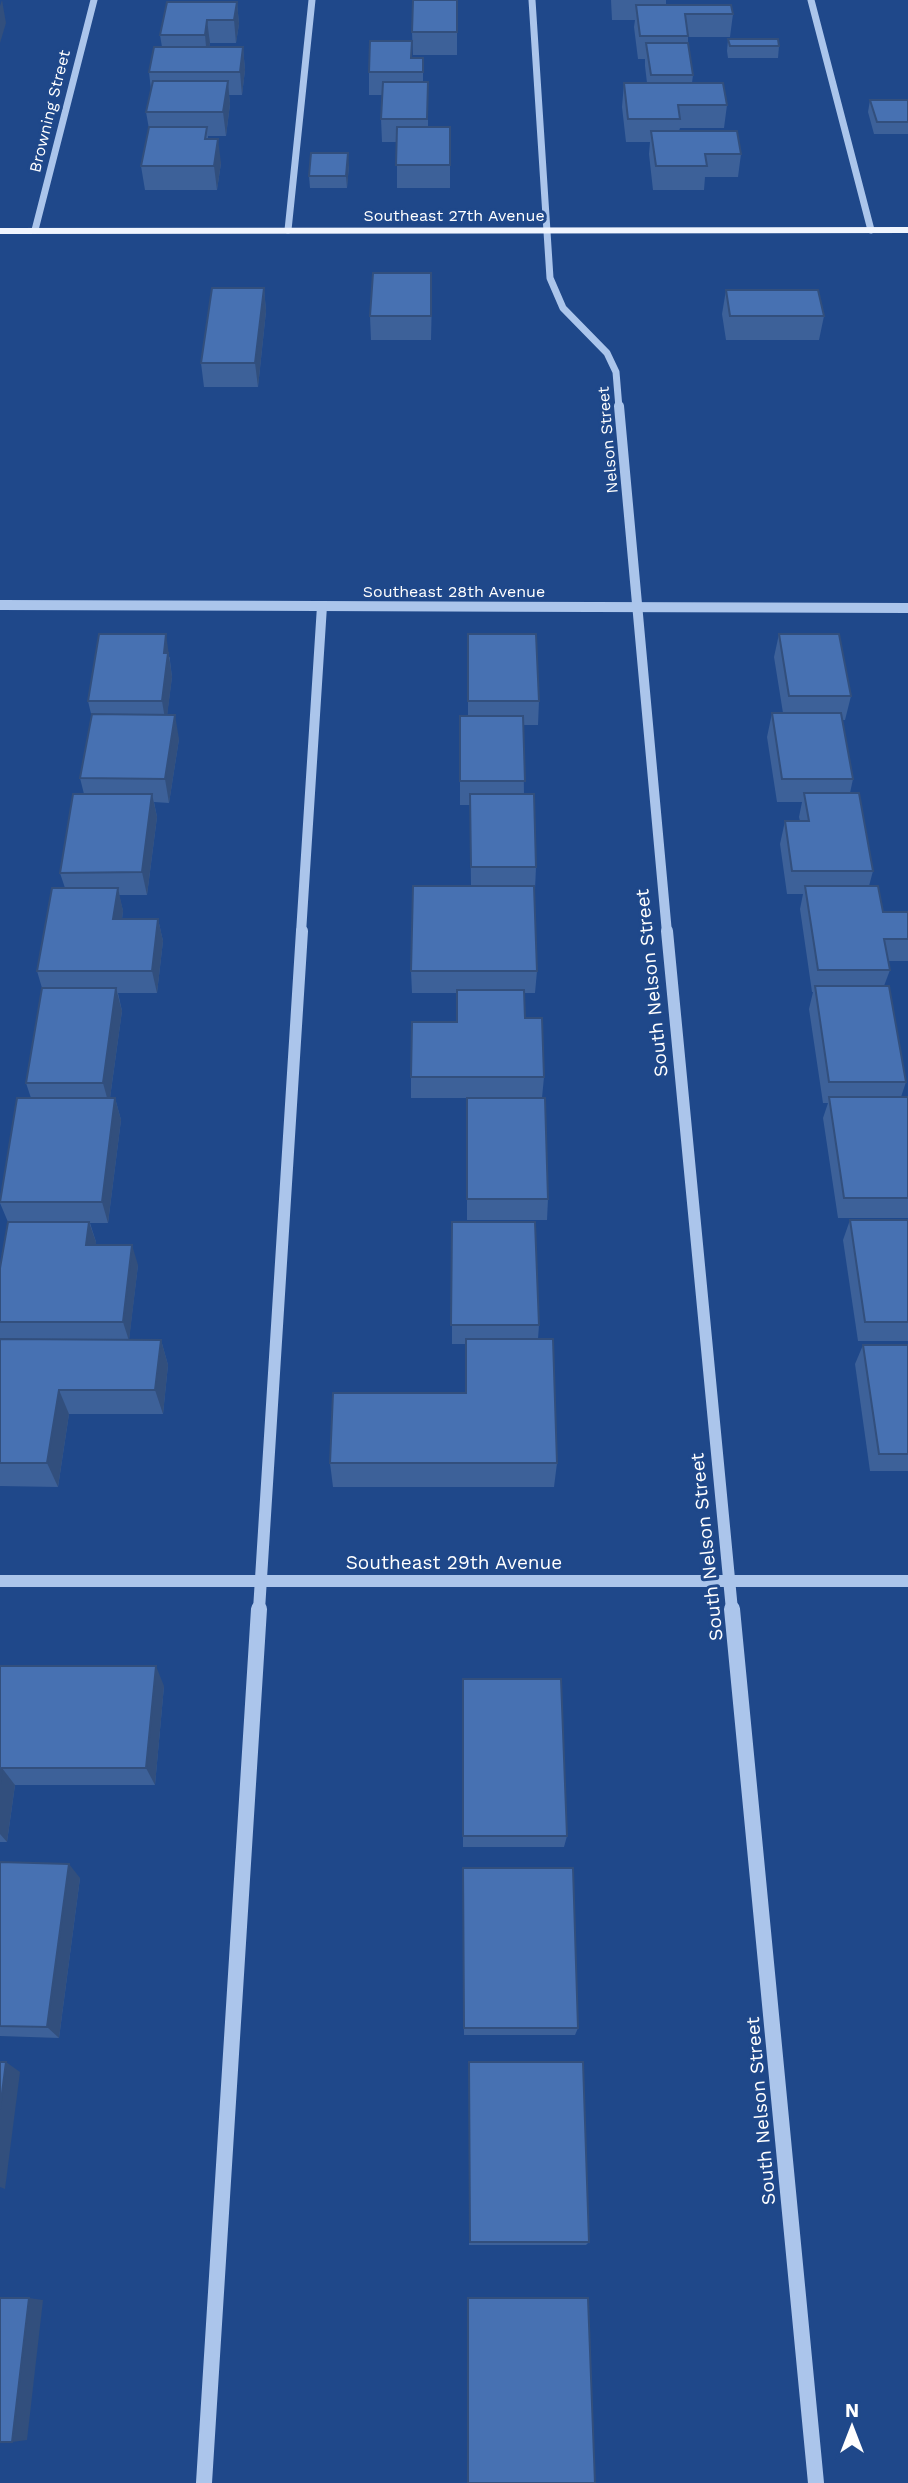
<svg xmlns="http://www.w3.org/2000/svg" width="908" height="2483" viewBox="0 0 908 2483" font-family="'Work Sans',sans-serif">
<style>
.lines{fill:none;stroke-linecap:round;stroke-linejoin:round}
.minor-far3{stroke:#abc5eb;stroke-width:7}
.minor-far2{stroke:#abc5eb;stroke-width:10}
.minor-far1{stroke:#abc5eb;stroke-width:12}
.minor{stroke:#abc5eb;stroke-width:16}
.major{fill:#f0f5fe;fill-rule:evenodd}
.wall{fill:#3d6199}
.shaded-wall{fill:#324f7d}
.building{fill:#4771b2;stroke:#324f7d;stroke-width:2}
.labels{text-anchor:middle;stroke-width:6;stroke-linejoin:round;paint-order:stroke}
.far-street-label{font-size:16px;fill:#fff;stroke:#1f488a}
.street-label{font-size:19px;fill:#fff;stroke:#1f488a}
</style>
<rect width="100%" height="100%" fill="#1f488a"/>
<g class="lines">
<!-- minor-far3 -->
<g class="minor-far3">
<polyline points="532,0 550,278 563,308 607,353 616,372 619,408"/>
<polyline points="811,0 871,230"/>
<polyline points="35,230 94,0"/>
<polyline points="288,230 312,0"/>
</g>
<!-- minor-far2 -->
<g class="minor-far2">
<polyline points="619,406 667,933"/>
<polyline points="0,605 908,608"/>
<polyline points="301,933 322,606"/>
</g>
<!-- minor-far1 -->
<g class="minor-far1">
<polyline points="667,931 732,1610"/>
<polyline points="0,1581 908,1581"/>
<polyline points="259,1610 302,931"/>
</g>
<!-- minor -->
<g class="minor">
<polyline points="732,1609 816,2483"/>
<polyline points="204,2483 259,1609"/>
</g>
<!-- major -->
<polygon class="major" points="908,227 908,233 0,234 0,228"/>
</g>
<!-- wall -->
<g class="wall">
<polygon points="457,0 457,55 413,55 412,32"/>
<polygon points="611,0 666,0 666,5 733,14 730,37 688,37 688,43 693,75 692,83 727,105 724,128 680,128 679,131 741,154 738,177 705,177 704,190 653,190 649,154 650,142 626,142 622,107 624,83 647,83 645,66 645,59 638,59 634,27 635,20 612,20"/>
<polygon points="237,2 239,24 236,43 210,43 209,47 243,47 245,70 242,95 229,95 230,104 226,136 208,136 208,139 221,163 217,190 145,190 141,166 149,129 146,112 151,90 149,72 162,47 160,35"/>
<polygon points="728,39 779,46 778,58 728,58 727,51"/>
<polygon points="423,58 423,82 428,82 428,127 450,127 450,188 397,188 397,142 382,142 381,119 383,95 369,95 369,72"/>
<polygon points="870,100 908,100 908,134 874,134 868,112"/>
<polygon points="349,165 347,188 310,188 309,176"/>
<polygon points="264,288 266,311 258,387 204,387 201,363"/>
<polygon points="726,290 824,316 819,340 726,340 722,314"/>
<polygon points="432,297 431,340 371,340 370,316"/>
<polygon points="468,634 539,701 538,725 523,725 524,794 536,867 535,890 534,890 537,971 535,993 524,993 525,1018 544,1077 542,1098 411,1098 411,1077 457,1022 457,993 412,993 411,971 471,886 470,805 460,805 460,716 468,716"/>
<polygon points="779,634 851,696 845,720 842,720 853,779 850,793 873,871 869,886 883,912 908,912 908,961 888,961 890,970 884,986 906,1082 901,1097 908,1097 908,1218 838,1218 823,1118 828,1103 823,1103 809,1009 813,992 812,992 800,909 803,894 787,894 780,844 785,821 800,821 799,817 802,802 777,802 767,737 772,713 783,713 774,657"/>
<polygon points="170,657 170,661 172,677 167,715 179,739 169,803 154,802 157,817 147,895 119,895 123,911 122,919 158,919 163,941 157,993 118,993 122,1011 110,1098 115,1098 121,1120 108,1223 90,1223 96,1242 95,1245 138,1265 129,1339 161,1340 168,1365 163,1414 69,1414 58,1487 0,1486 0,1268 8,1222 0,1203 31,1098 26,1083 42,988 37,971 65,888 60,873 84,794 80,778 92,718 88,701"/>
<polygon points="467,1098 548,1199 547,1220 467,1220"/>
<polygon points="850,1220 908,1220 908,1341 858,1341 843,1240"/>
<polygon points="452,1222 539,1325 538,1339 557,1463 554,1487 333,1487 330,1463 466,1393 466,1344 452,1344"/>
<polygon points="863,1345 908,1345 908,1471 870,1471 855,1364"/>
<polygon points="0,1666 164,1686 155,1785 15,1785 7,1842 0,1842"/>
<polygon points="463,1679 567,1836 564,1847 463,1847"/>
<polygon points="0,1862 80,1878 59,2038 0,2036"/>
<polygon points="463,1868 578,2028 575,2035 464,2035"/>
<polygon points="469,2069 589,2242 586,2245 469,2245"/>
</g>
<!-- shaded-wall -->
<g class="shaded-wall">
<polygon points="2,0 6,23 0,43 0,6"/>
<polygon points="237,2 239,24 236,43 234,20"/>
<polygon points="207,20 210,43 207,58 205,35"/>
<polygon points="243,47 245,70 242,95 240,72"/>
<polygon points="228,81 230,104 226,136 223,112"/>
<polygon points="218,139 221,163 217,190 214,166"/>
<polygon points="348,153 349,165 347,188 346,176"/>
<polygon points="264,288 266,311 258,387 255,363"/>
<polygon points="166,634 172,677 166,725 162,701 164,653"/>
<polygon points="175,715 179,739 169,803 165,779"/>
<polygon points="152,794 157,817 147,895 142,872"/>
<polygon points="118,888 123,911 119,941 113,919"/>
<polygon points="158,919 163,941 157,993 152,971"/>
<polygon points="116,988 122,1011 109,1105 103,1083"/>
<polygon points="115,1098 121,1120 108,1223 102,1202"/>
<polygon points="89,1222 96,1242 93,1265 86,1245"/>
<polygon points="132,1245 138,1265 129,1341 123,1322"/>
<polygon points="161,1340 168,1365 163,1414 155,1390"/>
<polygon points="59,1390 69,1414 58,1487 47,1463"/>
<polygon points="156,1666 164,1686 155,1785 146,1768"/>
<polygon points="2,1768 15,1785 7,1842 0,1834 0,1784"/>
<polygon points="69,1864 80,1878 59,2038 47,2027"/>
<polygon points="6,2062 20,2072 5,2189 0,2187 0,2109"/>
<polygon points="29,2298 43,2300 27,2440 12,2442"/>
</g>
<!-- building -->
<g class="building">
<polygon points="413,0 457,0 457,32 412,32"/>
<polygon points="167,2 237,2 234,20 207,20 205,35 160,35"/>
<polygon points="636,5 731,5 733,14 685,14 688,36 640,36"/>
<polygon points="728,39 778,39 779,46 730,46"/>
<polygon points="370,41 412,41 411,58 423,58 423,72 369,72"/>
<polygon points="646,43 688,43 693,75 651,75"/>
<polygon points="154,47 243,47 240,72 149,72"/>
<polygon points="153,81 228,81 223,112 146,112"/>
<polygon points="383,82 428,82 427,119 381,119"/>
<polygon points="624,83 723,83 727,105 678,105 680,119 628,119"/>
<polygon points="870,100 908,100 908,122 877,122"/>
<polygon points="149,127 207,127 205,139 218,139 214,166 141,166"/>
<polygon points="397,127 450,127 450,165 396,165"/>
<polygon points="651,131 737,131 741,154 705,154 707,166 656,166"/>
<polygon points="311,153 348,153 346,176 309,176"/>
<polygon points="373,273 431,273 431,316 370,316"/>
<polygon points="212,288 264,288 255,363 201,363"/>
<polygon points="726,290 818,290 824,316 730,316"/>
<polygon points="99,634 166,634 164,653 168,653 162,701 88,701"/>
<polygon points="468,634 536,634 539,701 468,701"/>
<polygon points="779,634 839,634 851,696 789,696"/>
<polygon points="772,713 841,713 853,779 782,779"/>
<polygon points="92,714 175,715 165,779 80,778"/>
<polygon points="460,716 523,716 525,781 460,781"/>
<polygon points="804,793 859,793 873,871 792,871 785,821 809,821"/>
<polygon points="73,794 152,794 142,872 60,873"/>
<polygon points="470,794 534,794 536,867 471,867"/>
<polygon points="413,886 534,886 537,971 411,971"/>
<polygon points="805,886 878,886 883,912 908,912 908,939 884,939 890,970 818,970"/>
<polygon points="52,888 118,888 113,919 158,919 152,971 37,971"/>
<polygon points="815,986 889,986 906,1082 829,1082"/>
<polygon points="42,988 116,988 103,1083 26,1083"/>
<polygon points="457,990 524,990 525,1018 542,1018 544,1077 411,1077 412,1022 457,1022"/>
<polygon points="829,1097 908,1097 908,1198 844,1198"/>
<polygon points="17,1098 115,1098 102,1202 0,1202"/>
<polygon points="467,1098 545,1098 548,1199 467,1199"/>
<polygon points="850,1220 908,1220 908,1322 865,1322"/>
<polygon points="8,1222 89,1222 86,1245 132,1245 123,1322 0,1322 0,1268"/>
<polygon points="452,1222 535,1222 539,1325 451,1325"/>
<polygon points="0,1339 161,1340 155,1390 59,1390 47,1463 0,1463"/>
<polygon points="466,1339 553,1339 557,1463 330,1463 333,1393 466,1393"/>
<polygon points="863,1345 908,1345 908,1454 879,1454"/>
<polygon points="0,1666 156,1666 146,1768 2,1768 0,1784"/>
<polygon points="463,1679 561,1679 567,1836 463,1836"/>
<polygon points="0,1862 69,1864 47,2027 0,2026"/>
<polygon points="463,1868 573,1868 578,2028 464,2028"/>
<polygon points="0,2062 6,2062 0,2109"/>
<polygon points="469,2062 583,2062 589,2242 470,2242"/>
<polygon points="0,2298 29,2298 12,2442 0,2442"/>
<polygon points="468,2298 588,2298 595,2483 468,2483"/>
</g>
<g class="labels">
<!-- far-street labels -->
<g class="far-street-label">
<text transform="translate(49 111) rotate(-76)" y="6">Browning Street</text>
<text x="454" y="221">Southeast 27th Avenue</text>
<text transform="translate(607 440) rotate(-95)" y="6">Nelson Street</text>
<text x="454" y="597">Southeast 28th Avenue</text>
</g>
<!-- street labels -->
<g class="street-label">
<text transform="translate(651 983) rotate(-96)" y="7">South Nelson Street</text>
<text transform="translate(706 1547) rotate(-96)" y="7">South Nelson Street</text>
<text x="454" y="1569">Southeast 29th Avenue</text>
<text transform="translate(760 2111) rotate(-95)" y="7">South Nelson Street</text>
</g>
</g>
<!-- north arrow -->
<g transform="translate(852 2427)" stroke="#1f488a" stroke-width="5" paint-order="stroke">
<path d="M0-5L12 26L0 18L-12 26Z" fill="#ffffff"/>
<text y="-10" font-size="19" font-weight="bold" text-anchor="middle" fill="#ffffff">N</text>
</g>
</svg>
